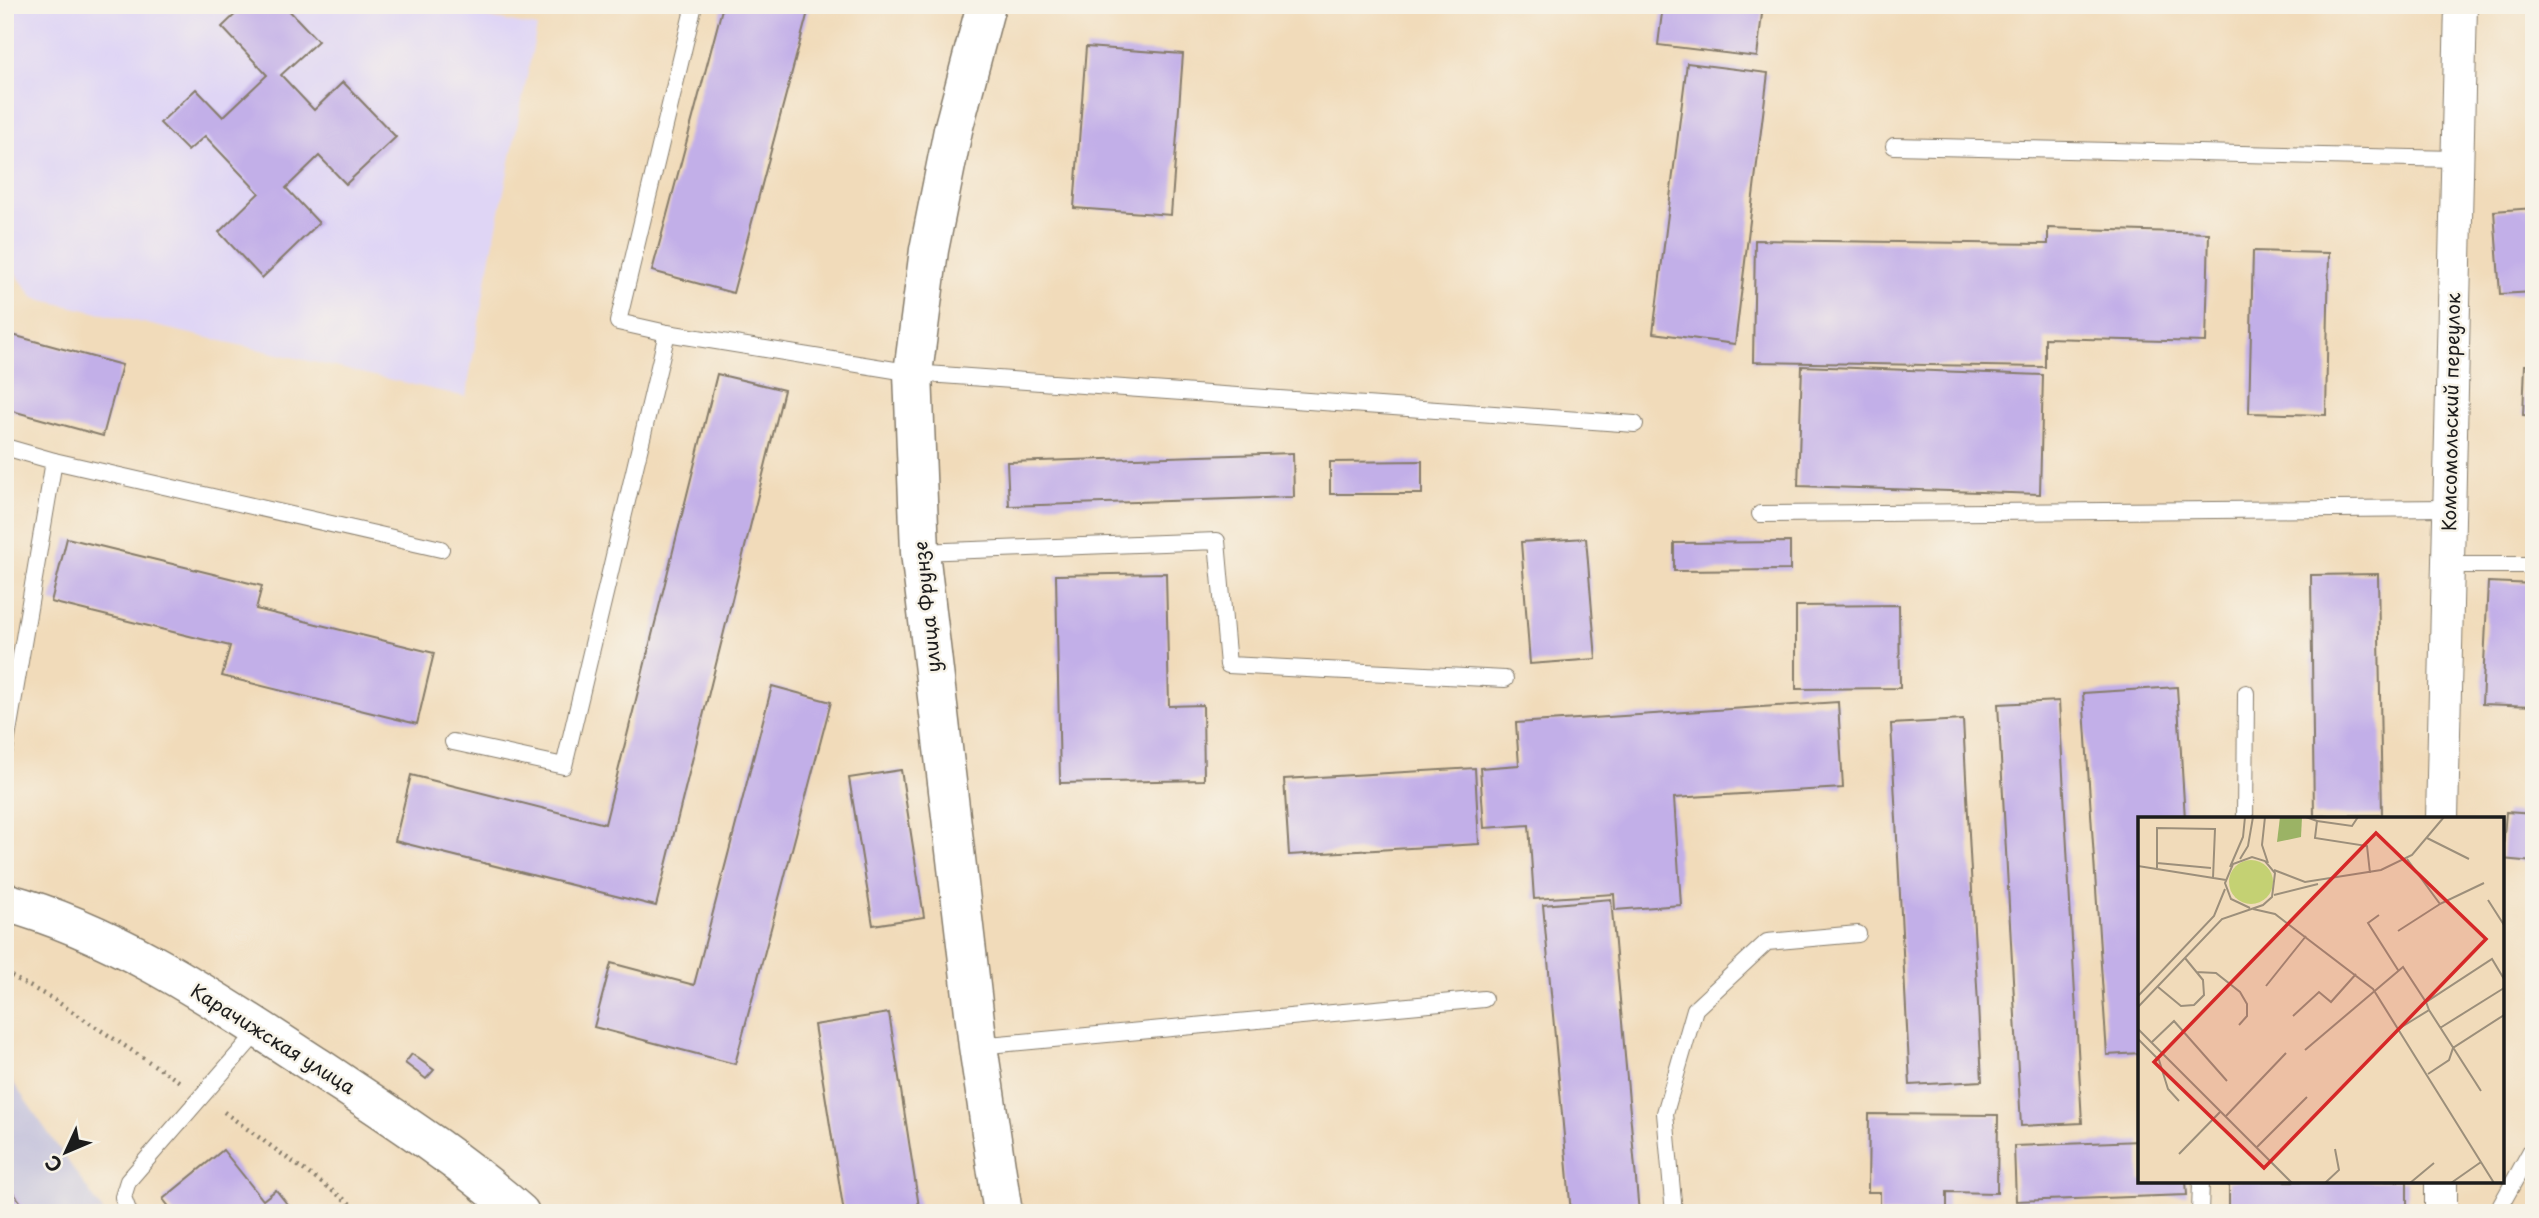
<svg xmlns="http://www.w3.org/2000/svg" width="2539" height="1218" viewBox="0 0 2539 1218" font-family="'Playpen Sans',sans-serif">
<style>
.built{fill:#dfd5f5}
.industrial{fill:#c3c1db}
.building{fill:#c2afe8}
.lines{fill:none;stroke-linecap:round;stroke-linejoin:round}
.lane-casing{stroke:#867c6b;stroke-width:18}
.street-casing{stroke:#867c6b;stroke-width:34}
.secondary-casing{stroke:#867c6b;stroke-width:41}
.path{stroke:#867c6b;stroke-width:4.5;stroke-dasharray:2 5;stroke-linecap:butt}
.lane{stroke:#fff;stroke-width:16}
.street{stroke:#fff;stroke-width:32}
.secondary{stroke:#fff;stroke-width:38}
.labels{text-anchor:middle;stroke-width:5;stroke-linejoin:round;paint-order:stroke}
.street-label{font-size:19px;fill:#1c1c1c;stroke:#f7f3e8}
.inset-road{fill:none;stroke:#9c8f7b;stroke-width:2}
.view{fill:#d62828;fill-opacity:0.15;stroke:#d62828;stroke-width:3.5}
.inset-edge{fill:none;stroke:#1c1c1c;stroke-width:3.5}
</style>
<rect width="100%" height="100%" fill="#f7f3e8"/>
<filter id="ink" filterUnits="userSpaceOnUse"><feTurbulence type="fractalNoise" baseFrequency=".0143" numOctaves="2"/><feDisplacementMap in="SourceGraphic" scale="14" xChannelSelector="R" yChannelSelector="G"/><feConvolveMatrix kernelMatrix="1 2 1 2 8 2 1 2 1" color-interpolation-filters="sRGB"/></filter>
<filter id="wash" filterUnits="userSpaceOnUse"><feTurbulence type="fractalNoise" baseFrequency=".00686" numOctaves="4" result="noise"/><feDisplacementMap in="SourceGraphic" scale="28" xChannelSelector="R" yChannelSelector="G"/><feGaussianBlur stdDeviation="1.57" result="paint"/><feColorMatrix in="noise" values="0 0 0 0 0 0 0 0 0 0 0 0 0 0 0 0 0 1.4 0 .05"/><feComposite in="paint" operator="in"/></filter>
<g filter="url(#wash)">
<rect width="100%" height="100%" fill="#f1dbba"/>
<!-- built -->
<polygon class="built" points="5,5 421,5 537,27 487,276 466,397 34,298 5,259"/>
<!-- industrial -->
<polygon class="industrial" points="5,1071 93,1197 104,1213 5,1213"/>
<g id="blocks">
<!-- building -->
<g class="building">
<polygon points="245,5 284,5 318,41 281,75 314,110 343,82 396,137 346,184 319,156 286,188 319,223 262,278 219,232 259,193 205,136 188,151 160,123 196,89 223,117 267,75 222,27"/>
<polygon points="723,5 799,5 809,8 733,293 652,271"/>
<polygon points="1663,5 1763,5 1757,57 1658,45"/>
<polygon points="1086,47 1183,54 1171,215 1074,208"/>
<polygon points="1687,63 1768,73 1735,344 1653,333"/>
<polygon points="2534,208 2534,292 2500,294 2494,211"/>
<polygon points="2048,228 2209,233 2206,342 2045,338 2045,367 1753,362 1755,240 2048,244"/>
<polygon points="2253,251 2329,253 2326,415 2249,413"/>
<polygon points="5,333 122,365 103,436 5,409"/>
<polygon points="2525,365 2534,365 2534,416 2523,415"/>
<polygon points="1802,366 2043,375 2040,494 1798,486"/>
<polygon points="717,374 784,390 656,906 395,841 411,775 605,824"/>
<polygon points="1293,453 1294,497 1009,506 1007,462"/>
<polygon points="1422,461 1422,494 1330,494 1330,462"/>
<polygon points="67,538 262,586 256,609 434,653 417,724 222,676 230,646 51,602"/>
<polygon points="1586,538 1596,659 1530,664 1521,542"/>
<polygon points="1790,542 1790,570 1674,571 1674,543"/>
<polygon points="1166,573 1169,706 1203,705 1204,780 1060,783 1056,575"/>
<polygon points="2378,574 2382,815 2314,816 2311,575"/>
<polygon points="2488,582 2534,584 2534,706 2482,704"/>
<polygon points="1899,605 1900,688 1796,689 1796,606"/>
<polygon points="772,686 831,702 735,1064 594,1027 611,963 694,985"/>
<polygon points="2177,687 2185,819 2140,819 2140,1053 2107,1055 2083,693"/>
<polygon points="2059,701 2082,1123 2021,1126 1998,704"/>
<polygon points="1838,702 1843,788 1674,798 1681,905 1615,910 1614,894 1534,899 1529,825 1484,828 1480,768 1519,765 1516,723"/>
<polygon points="1963,720 1982,1081 1910,1085 1891,724"/>
<polygon points="1475,768 1479,844 1289,855 1284,779"/>
<polygon points="901,770 924,917 873,925 849,778"/>
<polygon points="2506,812 2534,814 2534,862 2502,859"/>
<polygon points="1611,899 1639,1213 1571,1213 1543,905"/>
<polygon points="889,1013 920,1213 844,1213 814,1025"/>
<polygon points="412,1054 434,1070 426,1079 405,1063"/>
<polygon points="1869,1114 1998,1115 1997,1193 1947,1192 1947,1213 1880,1213 1880,1192 1868,1192"/>
<polygon points="2140,1141 2140,1181 2186,1181 2187,1195 2016,1201 2014,1146"/>
<polygon points="223,1150 263,1200 276,1190 294,1213 174,1213 163,1199"/>
<rect x="2229" y="1181" width="178" height="32"/>
<polygon points="5,1182 29,1213 5,1213"/>
</g>
</g>
</g>
<g filter="url(#ink)">
<use href="#blocks" fill-opacity="0" stroke="#867c6b" stroke-width="2"/>
<g class="lines">
<defs>
<g id="lane">
<polyline points="694,5 618,322 667,333 913,373 1635,424"/>
<polyline points="1894,146 2456,159"/>
<polyline points="5,447 54,461 5,750"/>
<polyline points="54,461 441,549"/>
<polyline points="1760,514 2449,508"/>
<polyline points="920,552 1217,541 1228,665 1505,679"/>
<polyline points="2448,565 2534,565"/>
<polyline points="453,742 564,766 667,333"/>
<polyline points="2245,819 2246,693"/>
<polyline points="978,1046 1484,999"/>
<polyline points="129,1213 123,1197 128,1181 260,1029"/>
<polyline points="1674,1213 1665,1113 1695,1009 1767,942 1858,934"/>
<polyline points="2200,1213 2201,1181"/>
<polyline points="2501,1213 2501,1205 2534,1145"/>
</g>
<g id="street">
<polyline points="2442,819 2461,5"/>
<polyline points="2441,1213 2441,1181"/>
</g>
<g id="secondary">
<polyline points="986,5 953,130 929,250 913,373 920,552 978,1046 1003,1213"/>
<path d="M 5,902 C 119,933 221,1004 318,1067 C 387,1113 458,1158 520,1213"/>
</g>
</defs>
<!-- lane casing -->
<use href="#lane" class="lane-casing"/>
<!-- street casing -->
<use href="#street" class="street-casing"/>
<!-- secondary casing -->
<use href="#secondary" class="secondary-casing"/>
<!-- path -->
<g class="path">
<polyline points="5,973 53,999 180,1082"/>
<polyline points="224,1112 363,1213"/>
</g>
<!-- lane -->
<use href="#lane" class="lane"/>
<!-- street -->
<use href="#street" class="street"/>
<!-- secondary -->
<use href="#secondary" class="secondary"/>
</g>
</g>
<g class="labels">
<!-- street labels -->
<g class="street-label">
<text transform="translate(2451 412) rotate(-89)" y="7">Комсомольский переулок</text>
<text transform="translate(927 607) rotate(-96)" y="7">улица Фрунзе</text>
<text transform="translate(273 1039) rotate(32)" y="7">Карачижская улица</text>
</g>
</g>
<!-- overview -->
<g transform="translate(2138 817)">
<rect width="366" height="366" fill="#f1dbba"/>
<path d="M91 65a22 22 0 1 1 44 0a22 22 0 1 1-44 0Z" fill="#c4d173"/>
<path d="M 142,0 L 164,0 L 163,20 L 139,25 Z" fill="#9bb365"/>
<path class="inset-road" d="M 127,0 L 124,28 L 130,46M 168,0 L 179,4 L 177,21 L 229,29 L 232,56M 179,4 L 214,9 L 220,0M 289,21 L 331,42M 102,42 L 110,29 L 115,0M 269,42 L 302,87 L 346,66M 19,46 L 73,51M 0,49 L 88,63M 92,50 L 105,20 L 107,0M 19,51 L 19,11 L 77,12 L 75,61M 136,53 L 167,65 L 243,53 L 274,38 L 306,0M 136,78 L 180,67M 350,83 L 366,108M 115,92 L 137,97 L 235,172 L 356,366M 241,98 L 230,106 L 260,153M 260,114 L 302,87M 58,155 L 78,156 L 102,175 L 109,187 L 109,199 L 101,208M 128,169 L 168,119M 20,170 L 43,189 L 56,188 L 66,178 L 65,163 L 47,141M 0,179 L 76,99 L 87,72M 0,190 L 84,102 L 125,88 L 134,80 L 137,56 L 127,44 L 114,40 L 95,47 L 87,66 L 93,82 L 112,91M 291,193 L 343,274M 155,199 L 181,175 L 193,185 L 218,157M 262,211 L 291,193 L 288,185M 302,211 L 366,171M 0,212 L 154,366M 0,222 L 21,243 L 30,272 L 41,284M 14,225 L 36,204 L 89,264M 167,233 L 265,150 L 288,185 L 354,142 L 366,162M 290,257 L 311,243 L 315,231 L 366,198M 88,299 L 148,236M 119,330 L 169,280M 41,337 L 83,294M 187,366 L 201,353 L 197,332M 272,366 L 296,346M 313,366 L 343,345"/>
<path class="view" d="M 238,16 L 348,122 L 126,351 L 16,245 Z"/>
<rect width="366" height="366" class="inset-edge"/>
</g>
<!-- margin -->
<rect width="2539" height="1218" fill="none" stroke="#f7f3e8" stroke-width="28"/>
<!-- north arrow -->
<g transform="translate(66 1152) rotate(226)" stroke="#f7f3e8" stroke-width="5" paint-order="stroke">
<path d="M0-5L12 26L0 18L-12 26Z" fill="#1c1c1c"/>
<text y="-10" font-size="19" font-weight="bold" text-anchor="middle" fill="#1c1c1c">С</text>
</g>
</svg>
